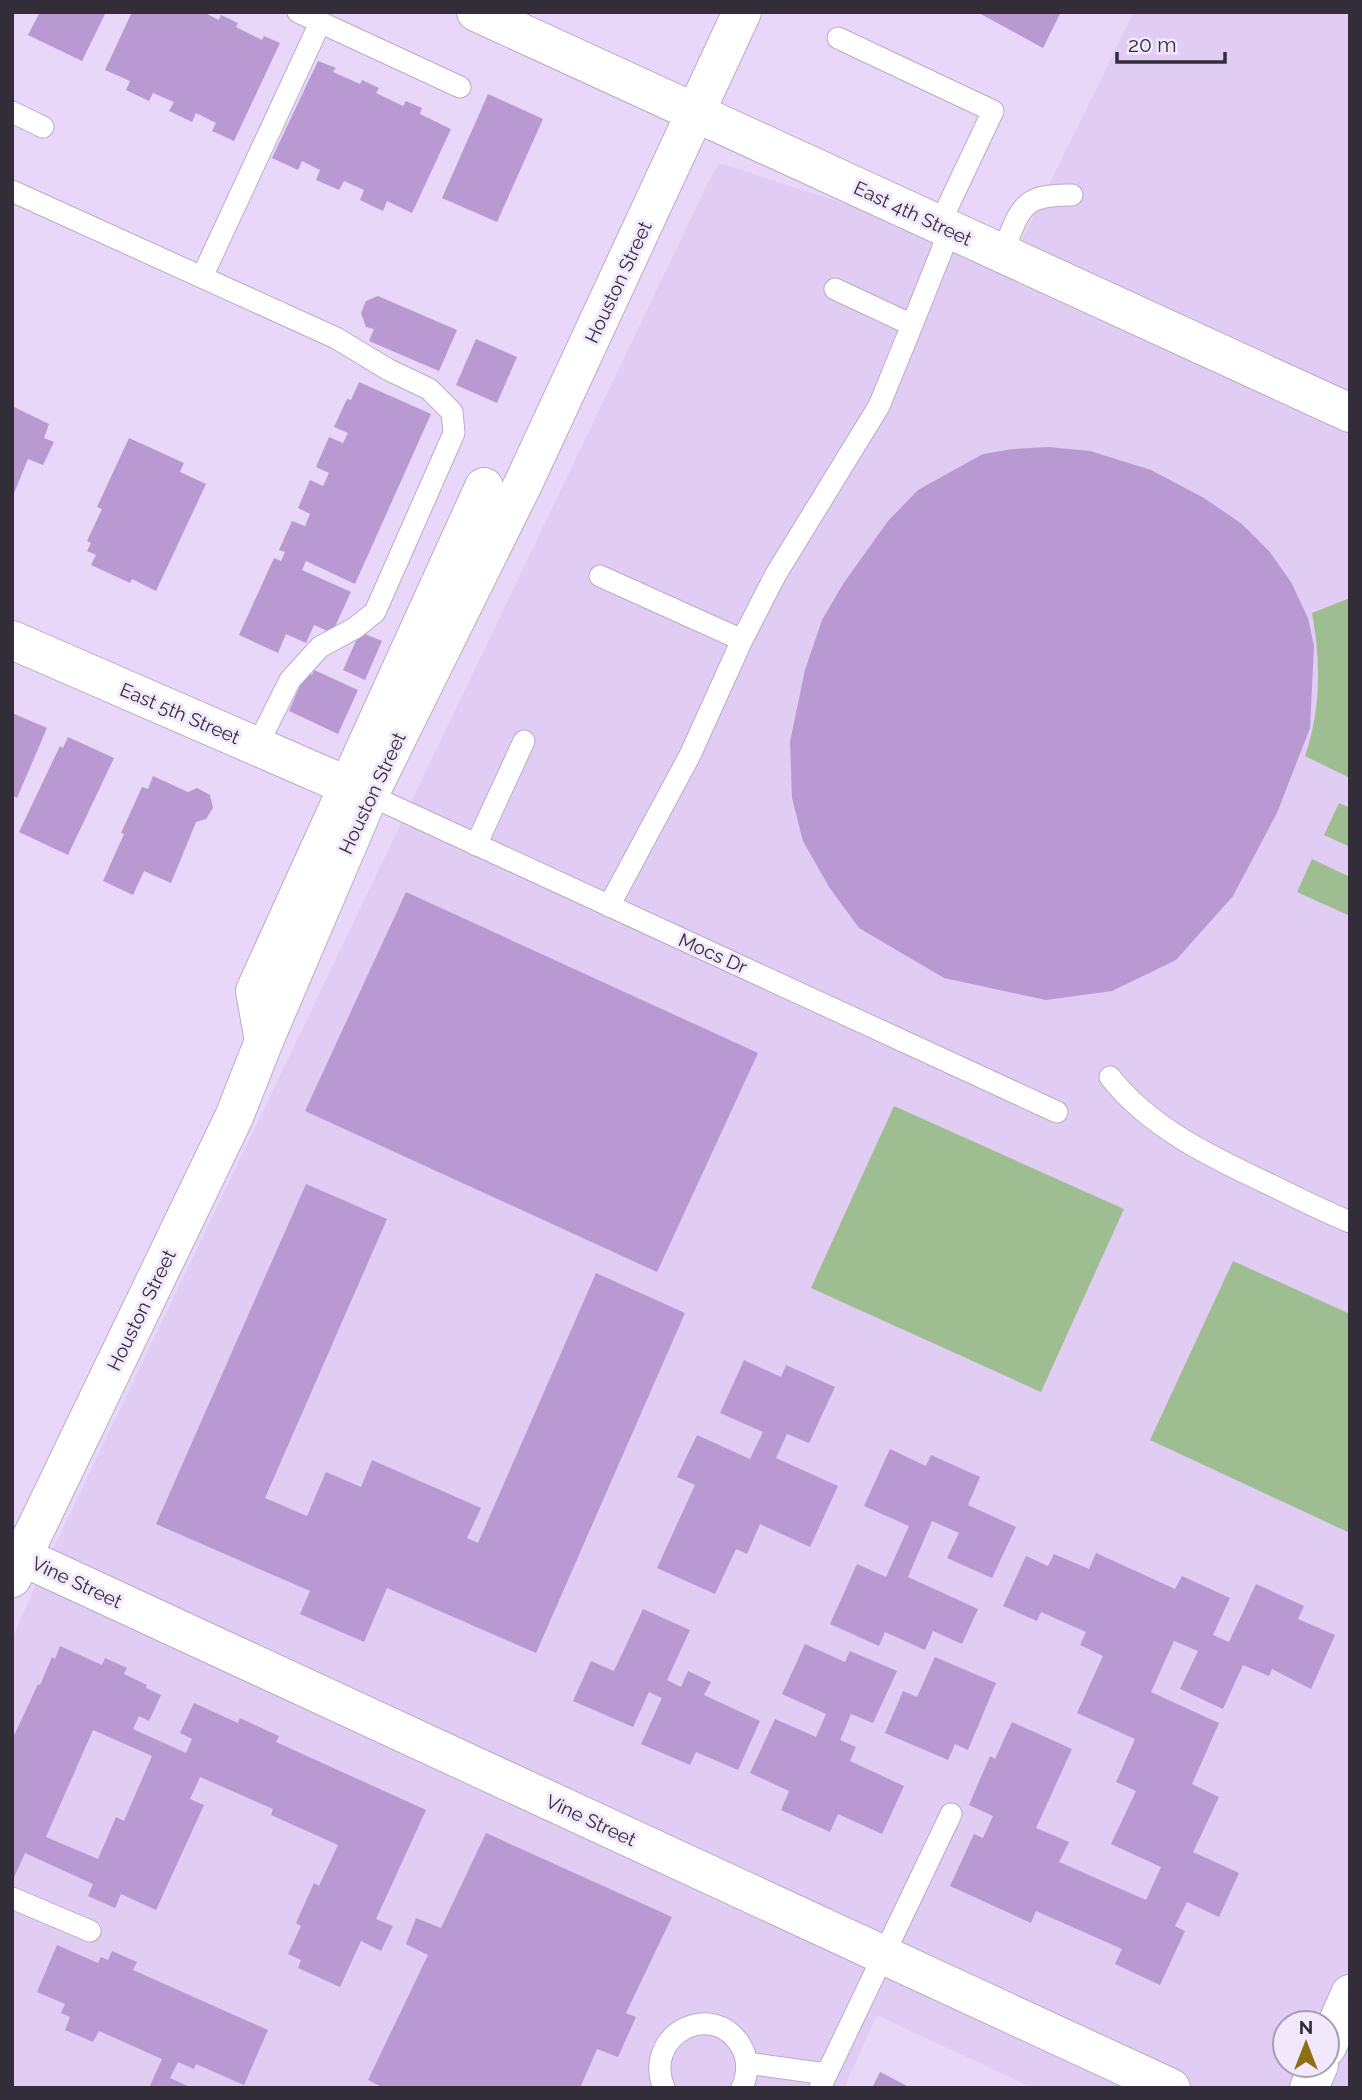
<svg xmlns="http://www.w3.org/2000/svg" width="1362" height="2100" viewBox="0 0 1362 2100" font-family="Raleway,sans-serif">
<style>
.built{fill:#e1ccf4;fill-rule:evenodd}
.green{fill:#9ebe92}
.building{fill:#b899d2;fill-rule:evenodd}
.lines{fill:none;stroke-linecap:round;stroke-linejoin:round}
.lane-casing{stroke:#bbaaca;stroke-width:23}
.street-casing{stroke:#bbaaca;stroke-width:40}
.secondary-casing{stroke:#bbaaca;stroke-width:40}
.primary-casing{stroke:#bbaaca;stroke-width:40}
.lane{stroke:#fff;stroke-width:21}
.street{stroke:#fff;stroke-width:38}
.secondary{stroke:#fff;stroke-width:38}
.primary{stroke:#fff;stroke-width:38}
.labels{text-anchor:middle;stroke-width:6;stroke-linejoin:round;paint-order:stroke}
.street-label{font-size:19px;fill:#332c39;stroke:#f2e8fc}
</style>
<rect width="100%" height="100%" fill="#e8d7f8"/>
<!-- built -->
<path class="built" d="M 1134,12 L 1350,12 L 1350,2088 L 1033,2088 L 877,2015 L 844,2088 L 12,2088 L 12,1640 L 33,1591 L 708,183 L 719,163 L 1013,258 ZM 1285,2023 L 1327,2023 L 1327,2065 L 1285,2065 Z"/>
<!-- green -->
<g class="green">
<path d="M 1350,598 L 1350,778 L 1305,756 C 1321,711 1321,660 1312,613 Z"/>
<polygon points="1339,803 1350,808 1350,847 1324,835"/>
<polygon points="1312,859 1350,877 1350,916 1297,892"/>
<polygon points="894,1106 1124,1209 1041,1392 811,1288"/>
<polygon points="1233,1261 1350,1314 1350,1533 1150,1440"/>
</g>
<!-- building -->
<g class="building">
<polygon points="40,12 106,12 82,61 28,35"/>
<polygon points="132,12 203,12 219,20 221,15 238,23 236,27 262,40 264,36 280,43 234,141 212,131 216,123 196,113 192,122 169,111 174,102 153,93 149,101 126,90 130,81 105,70"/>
<polygon points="977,12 1061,12 1043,48"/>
<polygon points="318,61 336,68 333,72 360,84 362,80 379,88 376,93 403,106 406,101 422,108 420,114 451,129 412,213 387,201 383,211 360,200 364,190 344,181 339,190 316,180 320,170 302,161 298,170 272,158"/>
<polygon points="488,94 543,119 497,222 442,198"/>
<polygon points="378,296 457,330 439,371 369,341 374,329 366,327 361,313 366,301"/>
<polygon points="476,339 517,357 497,403 456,385"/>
<polygon points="359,382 431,414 355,584 306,561 302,570 351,592 332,633 314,625 306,643 286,634 278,653 239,635 274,558 281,561 285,552 279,550 292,521 305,526 310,514 298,508 310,480 323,486 329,473 316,467 329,437 343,443 348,433 334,427 347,399 351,400"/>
<polygon points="12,406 49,424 44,438 54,442 43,465 28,459 12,498"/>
<polygon points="129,438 184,463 180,472 206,484 156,591 132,579 130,583 91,565 96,555 87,551 91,543 87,541 102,509 97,507"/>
<polygon points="1048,447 1090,451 1151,470 1204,498 1242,524 1269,551 1291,582 1308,618 1314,646 1310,728 1277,813 1233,896 1176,960 1112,991 1046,1000 944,978 859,928 829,887 803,841 792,798 790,742 805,670 822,620 843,584 888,521 918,490 983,454 1013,449"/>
<polygon points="360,632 382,641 365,680 343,670"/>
<polygon points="314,670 358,690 338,734 289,711 306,672 312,675"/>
<polygon points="12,713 47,728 17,798 12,795"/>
<polygon points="68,737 114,758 68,855 19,832 60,746 63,748"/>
<polygon points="153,776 188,792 197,788 210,795 213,808 206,819 196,822 171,883 144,871 133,895 103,881 124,834 121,833 142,787 148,789"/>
<polygon points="406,892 758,1053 657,1272 305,1111"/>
<polygon points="306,1184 387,1219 265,1498 307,1516 326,1472 361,1487 372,1460 481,1508 467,1538 478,1543 596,1273 685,1313 536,1653 387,1588 364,1642 300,1614 310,1591 156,1524"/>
<polygon points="744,1360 781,1377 786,1365 835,1387 809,1443 787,1434 776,1458 838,1486 810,1547 760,1524 747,1554 736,1549 715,1594 657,1568 695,1485 677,1477 697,1435 750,1459 763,1432 720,1413"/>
<polygon points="890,1449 926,1466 931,1455 980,1477 968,1505 1016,1527 992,1578 947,1558 959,1533 932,1521 908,1577 978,1609 962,1644 933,1631 925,1650 885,1632 879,1646 830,1624 857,1564 886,1577 909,1526 864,1506"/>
<polygon points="1096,1553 1175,1589 1182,1576 1230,1598 1213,1635 1229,1642 1256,1584 1304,1606 1298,1619 1335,1635 1311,1689 1272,1669 1269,1676 1243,1665 1223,1709 1180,1689 1198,1651 1174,1641 1151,1692 1219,1723 1192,1784 1219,1797 1193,1852 1239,1873 1219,1917 1187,1902 1175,1926 1185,1931 1160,1985 1115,1964 1122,1949 1036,1911 1031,1923 950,1886 974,1834 983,1838 993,1816 969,1805 990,1756 995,1759 1012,1722 1072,1749 1036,1828 1069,1842 1059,1862 1146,1900 1161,1867 1111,1844 1136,1791 1116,1782 1135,1739 1077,1713 1103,1656 1080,1645 1086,1632 1041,1612 1037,1621 1003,1606 1026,1556 1048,1566 1054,1554 1089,1569"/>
<polygon points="643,1609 690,1630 667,1680 681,1687 688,1671 711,1682 704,1695 760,1721 738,1770 696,1752 690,1765 641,1744 662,1698 649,1692 633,1727 573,1701 591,1661 614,1671"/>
<polygon points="805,1644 845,1662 850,1651 897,1671 873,1723 851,1714 840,1740 856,1747 850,1761 904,1786 882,1834 838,1814 830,1832 781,1810 789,1791 750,1773 775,1719 816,1737 826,1714 782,1694"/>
<path d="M 60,1646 L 102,1665 L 105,1658 L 127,1668 L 124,1674 L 147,1685 L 146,1688 L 161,1695 L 149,1721 L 139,1716 L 133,1729 L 186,1753 L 192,1739 L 180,1733 L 194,1703 L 238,1723 L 240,1718 L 279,1736 L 276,1742 L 426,1810 L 376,1919 L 393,1926 L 381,1951 L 361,1941 L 340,1987 L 298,1968 L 301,1960 L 288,1954 L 301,1926 L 296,1923 L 314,1883 L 319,1886 L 338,1845 L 271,1815 L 273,1809 L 200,1777 L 190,1799 L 204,1805 L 156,1910 L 121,1894 L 115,1908 L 88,1896 L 93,1884 L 25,1853 L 12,1882 L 12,1740 L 38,1684 L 40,1685 L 52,1657 L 55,1659 ZM 93,1730 L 152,1756 L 124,1821 L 116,1817 L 98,1859 L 46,1837 Z"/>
<polygon points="935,1657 996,1683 968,1750 955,1744 948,1760 885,1733 903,1691 917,1697"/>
<polygon points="486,1833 672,1917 626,2013 636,2017 618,2057 597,2049 580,2088 384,2088 368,2080 428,1955 406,1944 416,1918 441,1928"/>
<polygon points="57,1945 98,1963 101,1957 108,1960 112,1951 137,1962 133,1970 268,2030 244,2085 196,2064 194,2069 178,2062 170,2078 192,2088 149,2088 162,2059 99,2031 93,2042 65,2030 70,2017 61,2013 65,2004 37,1992"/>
<polygon points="880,2072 911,2088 872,2088"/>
</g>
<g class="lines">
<defs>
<g id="lane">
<polyline points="298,12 460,87"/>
<polyline points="838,38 993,111 939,225"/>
<polyline points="12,112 43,127"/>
<polyline points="12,191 336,338 389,370 429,389 452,412 454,433 375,612 355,628 320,647 290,680 257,746"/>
<path d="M 1002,253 C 1021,210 1019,194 1072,195"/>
<polyline points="202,277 320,23"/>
<polyline points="835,289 912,325 950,230"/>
<polyline points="600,576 742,640"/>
<polyline points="369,795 1057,1112"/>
<polyline points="476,845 524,741"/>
<polyline points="609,906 690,755 742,640 776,574 879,406 912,325"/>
<path d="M 1110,1077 C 1150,1128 1213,1158 1271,1185 C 1297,1198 1323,1211 1350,1222"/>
<polyline points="12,1898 90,1931"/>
<polyline points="747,2063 826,2074"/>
<path d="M 664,2088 C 642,2035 713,1998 741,2046 C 749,2060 748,2074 742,2088"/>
<polyline points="820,2088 951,1814"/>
</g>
<g id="street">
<polyline points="12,640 348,786"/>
<polyline points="264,1041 255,991 484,487"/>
<polyline points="12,1552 1171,2088"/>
</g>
<g id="secondary">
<polyline points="12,1578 234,1117 264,1041 369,795 524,482 742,12"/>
<polyline points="1327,2047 1350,1994"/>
<polyline points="1309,2088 1319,2065"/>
</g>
<polyline id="primary" points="476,12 1350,413"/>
</defs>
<!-- lane casing -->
<use href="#lane" class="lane-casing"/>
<!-- street casing -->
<use href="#street" class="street-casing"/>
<!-- secondary casing -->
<use href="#secondary" class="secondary-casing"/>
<!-- primary casing -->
<use href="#primary" class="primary-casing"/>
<!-- lane -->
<use href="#lane" class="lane"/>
<!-- street -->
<use href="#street" class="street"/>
<!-- secondary -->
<use href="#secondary" class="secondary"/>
<!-- primary -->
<use href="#primary" class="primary"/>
</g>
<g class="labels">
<!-- street labels -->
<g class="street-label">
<text transform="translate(913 213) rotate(25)" y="7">East 4th Street</text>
<text transform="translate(618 282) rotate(-65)" y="7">Houston Street</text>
<text transform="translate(180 713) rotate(23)" y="7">East 5th Street</text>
<text transform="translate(372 793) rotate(-65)" y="7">Houston Street</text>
<text transform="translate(713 953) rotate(24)" y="7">Mocs Dr</text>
<text transform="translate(141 1310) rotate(-64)" y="7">Houston Street</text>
<text transform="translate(77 1582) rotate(25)" y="7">Vine Street</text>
<text transform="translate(591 1820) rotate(25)" y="7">Vine Street</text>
</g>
</g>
<!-- border -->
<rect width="1362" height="2100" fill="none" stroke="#332c39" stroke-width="28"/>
<!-- north arrow -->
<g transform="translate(1306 2044)"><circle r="33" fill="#f2e8fc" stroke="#a69dae" stroke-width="2"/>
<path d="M0-5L12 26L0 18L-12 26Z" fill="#8e7013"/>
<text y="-10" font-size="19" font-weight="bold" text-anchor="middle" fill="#332c39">N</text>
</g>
<!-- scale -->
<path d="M1117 52v10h108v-10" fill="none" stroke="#332c39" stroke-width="3.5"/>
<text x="1128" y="52" font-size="21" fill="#332c39" stroke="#f2e8fc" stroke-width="5" paint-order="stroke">20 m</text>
</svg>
